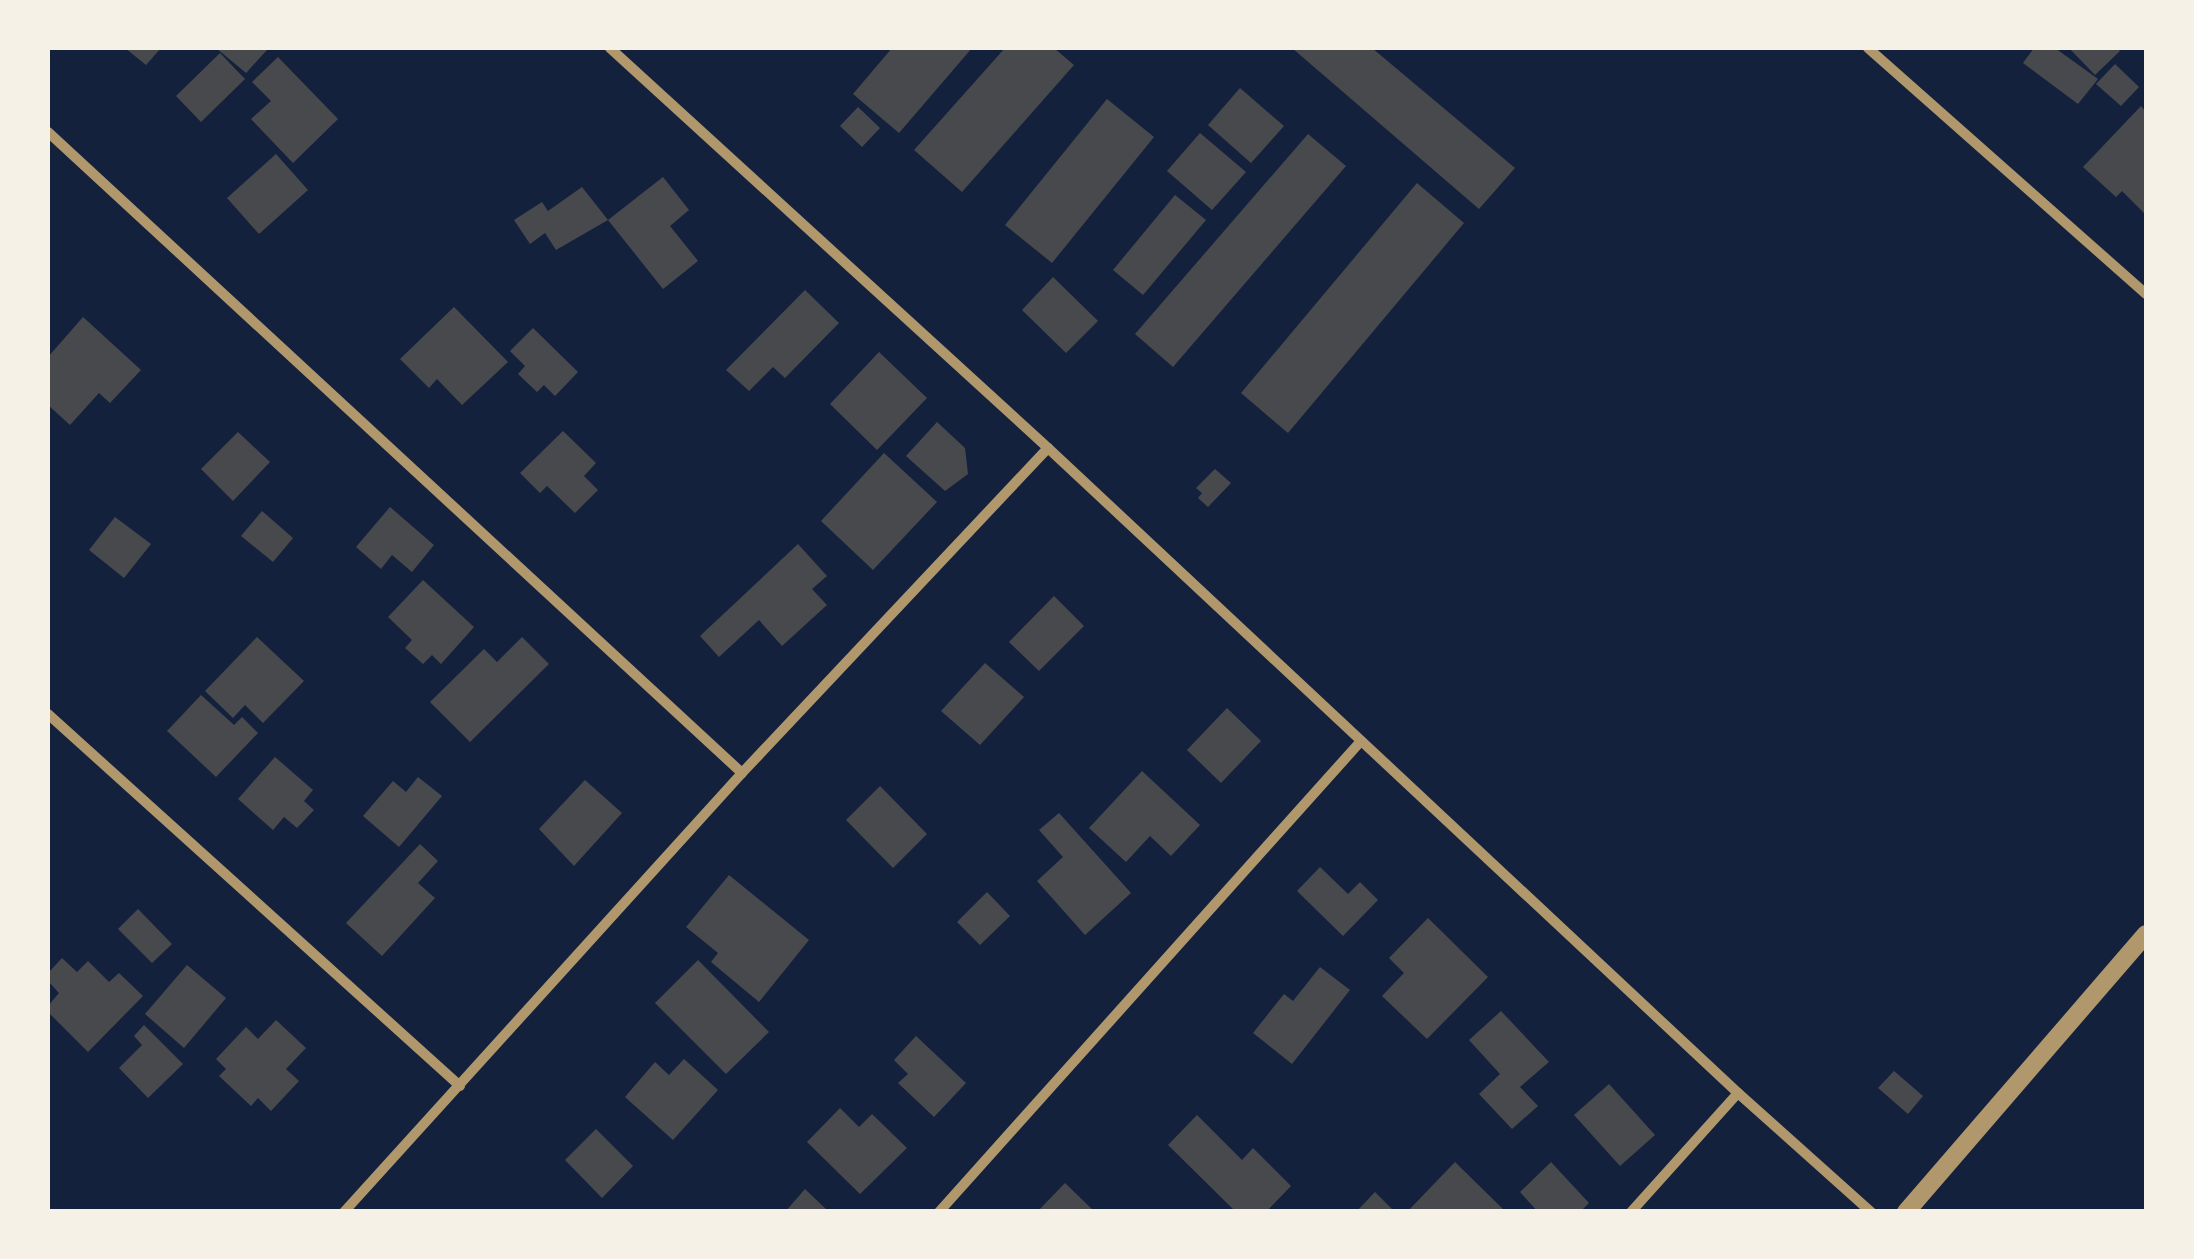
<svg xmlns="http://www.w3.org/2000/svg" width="2194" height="1259" viewBox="0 0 2194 1259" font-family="Literata,serif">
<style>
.building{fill:#48494c}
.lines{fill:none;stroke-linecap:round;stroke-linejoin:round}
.minor{stroke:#b1986c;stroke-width:10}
.tertiary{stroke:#b1986c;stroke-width:18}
</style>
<rect width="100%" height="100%" fill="#14213d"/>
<!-- building -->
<g class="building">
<polygon points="125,48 161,48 146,65"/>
<polygon points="216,48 264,48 267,50 246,73"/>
<polygon points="892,48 972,48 899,133 853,94"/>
<polygon points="1005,48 1054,48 1074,65 962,192 914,150"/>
<polygon points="1292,48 1372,48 1515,168 1479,209"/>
<polygon points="2034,48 2055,48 2098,79 2078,104 2023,63"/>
<polygon points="2069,48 2116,48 2120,51 2095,75"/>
<polygon points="220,53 245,79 201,122 176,96"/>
<polygon points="278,57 338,119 293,163 251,119 271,101 252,82"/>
<polygon points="2115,64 2139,87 2121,106 2096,84"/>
<polygon points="1240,88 1284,126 1251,163 1208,125"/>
<polygon points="1107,99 1154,137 1052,263 1005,225"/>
<polygon points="2141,106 2146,112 2146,215 2122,191 2116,197 2083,167"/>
<polygon points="858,107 880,128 862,147 840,126"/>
<polygon points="1200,133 1246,172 1212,210 1167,171"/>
<polygon points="1308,134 1346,166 1173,367 1135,334"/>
<polygon points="276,154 308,190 259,234 227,198"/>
<polygon points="663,177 689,210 670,226 698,261 663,289 608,220"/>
<polygon points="1417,183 1464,223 1288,433 1241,393"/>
<polygon points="582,187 608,220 556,250 545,233 530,244 514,220 542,202 548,211"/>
<polygon points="1175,195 1206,220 1143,295 1113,270"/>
<polygon points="1053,277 1098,321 1066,353 1022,310"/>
<polygon points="805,290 839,323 785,378 773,367 749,391 726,370"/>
<polygon points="454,307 508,362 462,405 437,379 429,388 400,359"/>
<polygon points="83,317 141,370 110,403 99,393 70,425 48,405 48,357"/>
<polygon points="533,328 578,372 555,396 544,385 537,392 518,374 525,366 510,351"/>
<polygon points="879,352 927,398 877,450 830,404"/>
<polygon points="937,422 965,448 968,474 945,491 906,456"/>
<polygon points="563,431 596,463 584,476 598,490 575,513 547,486 540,493 520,473"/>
<polygon points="238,432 270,462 233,501 201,469"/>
<polygon points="884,453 937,502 873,570 821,521"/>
<polygon points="1215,469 1231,483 1208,507 1198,498 1202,493 1196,488"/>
<polygon points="390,507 434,545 412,572 392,555 381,569 356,547"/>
<polygon points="262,511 293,538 273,562 241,536"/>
<polygon points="115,517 151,544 124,578 89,550"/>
<polygon points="798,544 827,576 812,589 827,605 782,646 759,620 719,657 700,636"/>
<polygon points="423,580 474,627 441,664 432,655 423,664 405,648 412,640 388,617"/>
<polygon points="1054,596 1084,626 1039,671 1009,642"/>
<polygon points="257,637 304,681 263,723 245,705 233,718 205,691"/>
<polygon points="522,637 549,664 470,742 430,702 484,649 497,662"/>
<polygon points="985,663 1024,697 980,745 941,711"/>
<polygon points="201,695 234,725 242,717 258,733 216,777 167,731"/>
<polygon points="1227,708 1261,741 1221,783 1187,750"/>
<polygon points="275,757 313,790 304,801 314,810 297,828 284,817 273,830 238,799"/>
<polygon points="1142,771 1200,825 1171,856 1150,836 1126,862 1089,828"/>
<polygon points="418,777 442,796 399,847 363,816 393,781 406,792"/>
<polygon points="585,780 622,813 574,866 539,829"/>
<polygon points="880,786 927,834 893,868 846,820"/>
<polygon points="1059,813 1131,893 1085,935 1037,881 1063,857 1039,830"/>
<polygon points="420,844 438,861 418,883 435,898 382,956 346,923"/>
<polygon points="1320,867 1348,894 1360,882 1378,900 1343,936 1297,891"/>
<polygon points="729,875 809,940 759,1002 711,962 718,953 686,927"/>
<polygon points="987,892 1010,916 980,945 957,922"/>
<polygon points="138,909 172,944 152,963 118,929"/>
<polygon points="1428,918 1488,977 1427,1039 1382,996 1404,973 1389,958"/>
<polygon points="62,958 77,972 88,961 109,982 119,973 143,996 88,1052 48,1012 48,1006 59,993 48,981 48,973"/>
<polygon points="698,960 769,1032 726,1074 655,1003"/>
<polygon points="187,965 226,998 184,1048 145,1014"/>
<polygon points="1320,967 1350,990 1292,1064 1253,1033 1284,994 1293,1001"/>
<polygon points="1501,1011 1549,1062 1520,1087 1538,1106 1512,1129 1479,1094 1500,1074 1469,1040"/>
<polygon points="276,1020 306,1048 286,1069 299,1081 271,1111 258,1098 251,1106 219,1076 226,1069 216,1059 246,1027 258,1039"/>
<polygon points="144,1025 183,1064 148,1098 119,1068 142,1045 134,1036"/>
<polygon points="916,1036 966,1083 934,1117 898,1083 908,1074 894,1060"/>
<polygon points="684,1059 718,1090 673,1140 625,1097 655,1062 669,1075"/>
<polygon points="1894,1071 1923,1096 1908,1114 1878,1088"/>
<polygon points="1609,1084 1655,1135 1620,1166 1574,1115"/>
<polygon points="840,1108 859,1127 872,1114 907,1148 860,1194 807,1142"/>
<polygon points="1197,1115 1242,1160 1253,1148 1291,1186 1266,1212 1236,1212 1168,1145"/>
<polygon points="596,1129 633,1166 602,1198 565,1160"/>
<polygon points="1455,1162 1506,1212 1407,1212"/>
<polygon points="1551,1162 1589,1203 1580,1212 1538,1212 1520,1192"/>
<polygon points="1065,1183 1095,1212 1037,1212"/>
<polygon points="805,1189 829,1212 785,1212"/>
<polygon points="1375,1192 1395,1212 1356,1212"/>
</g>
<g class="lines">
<!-- minor -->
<g class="minor">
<polyline points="610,48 1048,448 1738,1093 1871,1212"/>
<polyline points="1868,48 2146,294"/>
<polyline points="48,132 742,773"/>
<polyline points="48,714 460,1086"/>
<polyline points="344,1212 742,773 1048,448"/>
<polyline points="939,1212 1361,741"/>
<polyline points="1631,1212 1738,1093"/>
</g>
<!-- tertiary -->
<polyline class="tertiary" points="1906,1212 2146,934"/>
</g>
<!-- border -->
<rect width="2194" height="1259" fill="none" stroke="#f6f1e7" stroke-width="100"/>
</svg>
